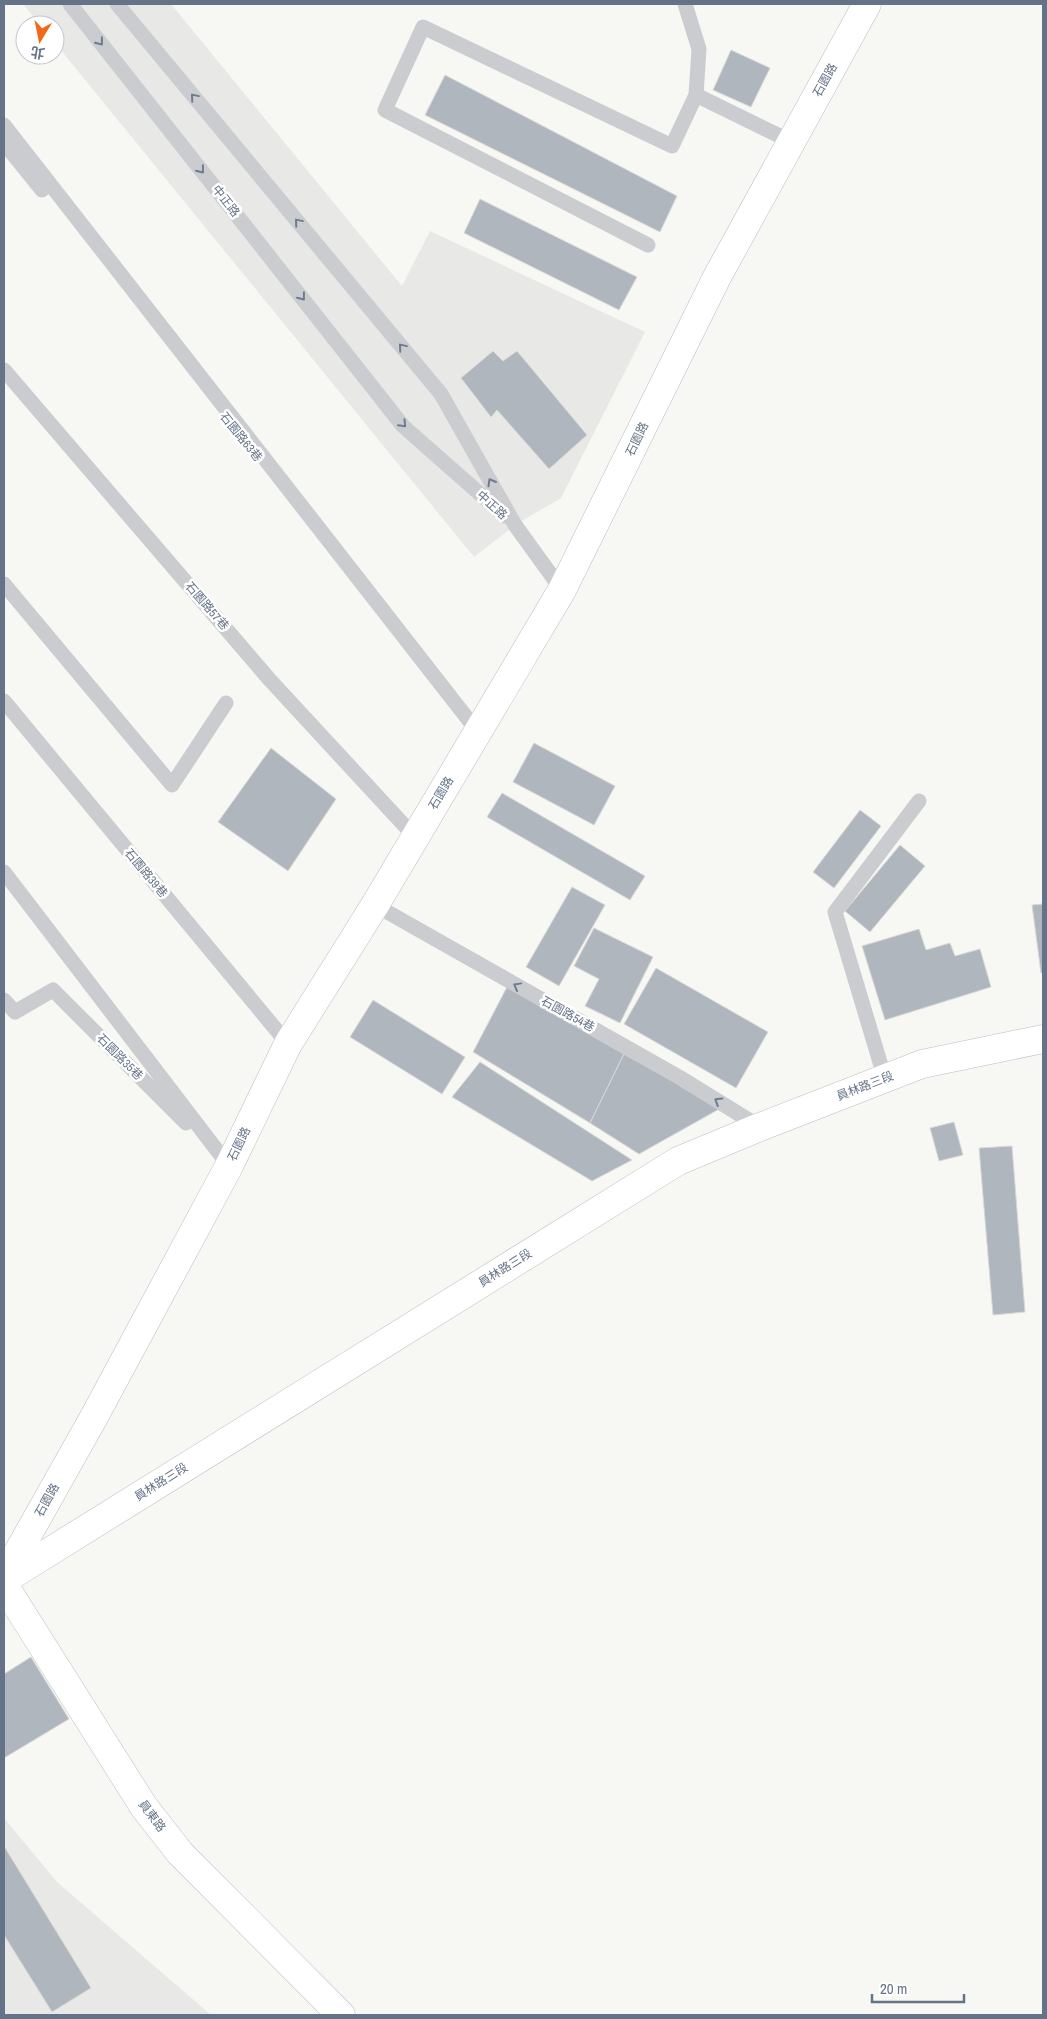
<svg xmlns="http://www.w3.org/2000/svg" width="1047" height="2019" viewBox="0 0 1047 2019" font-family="'Archivo Narrow','Noto Sans TC',sans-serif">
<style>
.built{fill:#e8e8e7}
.building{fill:#b0b6be;stroke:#d9d9d6}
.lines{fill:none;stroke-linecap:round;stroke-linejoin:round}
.secondary-casing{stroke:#bbbfc5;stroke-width:29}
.primary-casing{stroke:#babdc2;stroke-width:29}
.lane{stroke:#caccd0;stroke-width:15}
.secondary{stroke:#fff;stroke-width:28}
.primary{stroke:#fff;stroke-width:28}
.oneway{stroke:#6e7c8f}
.labels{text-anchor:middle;stroke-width:5;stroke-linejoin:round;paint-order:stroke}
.street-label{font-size:12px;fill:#647388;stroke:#fff}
</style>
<rect width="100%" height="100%" fill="#f7f7f4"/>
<!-- built -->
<g class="built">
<polygon points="23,4 171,4 402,286 430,231 645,332 561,498 515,525 474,557 55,43 55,25 40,25"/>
<polygon points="4,1818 57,1882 211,2015 4,2015"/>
</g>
<!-- building -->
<g class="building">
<polygon points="731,50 770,68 751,107 713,90"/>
<polygon points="445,75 677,196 660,232 425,115"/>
<polygon points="480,199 637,277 619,310 464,233"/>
<polygon points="493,351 503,361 517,351 587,435 549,469 497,410 491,417 461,378"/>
<polygon points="534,743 615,786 594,825 513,782"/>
<polygon points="271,748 336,799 288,871 218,822"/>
<polygon points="502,793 645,876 630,900 487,817"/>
<polygon points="860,810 881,826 834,888 813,872"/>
<polygon points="900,845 925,866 870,932 845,911"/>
<polygon points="572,887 605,905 559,986 526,967"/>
<polygon points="1043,904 1043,973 1041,973 1032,905"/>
<polygon points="594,928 653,957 620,1023 585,1006 599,979 574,966"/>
<polygon points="919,929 926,950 950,943 955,956 980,949 991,987 885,1020 862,946"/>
<polygon points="656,968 768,1032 736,1088 624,1024"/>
<polygon points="507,987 624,1054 590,1123 473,1052"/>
<polygon points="373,1000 465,1057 442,1094 350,1037"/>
<polygon points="624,1054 721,1108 639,1154 590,1123"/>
<polygon points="480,1062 632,1160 592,1181 452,1097"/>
<polygon points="954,1122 963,1155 939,1161 930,1128"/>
<polygon points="1012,1146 1025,1312 993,1315 979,1148"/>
<polygon points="31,1657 69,1719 4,1758 4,1674"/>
<polygon points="4,1846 91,1988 52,2012 4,1935"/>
</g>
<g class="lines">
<defs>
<polyline id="secondary" points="4,1585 144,1807 180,1853 341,2015"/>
<g id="primary">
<polyline points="4,1577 94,1417 229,1166 288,1044 375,905 562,590 717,277 867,4"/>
<polyline points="4,1580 678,1161 760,1127 922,1064 1043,1039"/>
</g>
</defs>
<!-- secondary casing -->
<use href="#secondary" class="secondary-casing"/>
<!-- primary casing -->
<use href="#primary" class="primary-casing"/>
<!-- lane -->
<g class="lane">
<polyline points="70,4 403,426 505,516"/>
<polyline points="117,4 441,394 515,525 562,590"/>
<polyline points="685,4 699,49 696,95 790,141"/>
<polyline points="4,125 478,732"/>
<polyline points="4,143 42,190"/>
<polyline points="648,245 385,110 423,27 672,146 696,95"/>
<polyline points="4,370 269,679 415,837"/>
<polyline points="4,584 172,785 226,703"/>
<polyline points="4,701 288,1044"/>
<polyline points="4,872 229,1166"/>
<polyline points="375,905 679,1077 760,1127"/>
<polyline points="4,1000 15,1012 53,990 186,1123"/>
<polyline points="885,1079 835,912 919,801"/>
</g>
<!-- secondary -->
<use href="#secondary" class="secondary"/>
<!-- primary -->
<use href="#primary" class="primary"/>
</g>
<!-- one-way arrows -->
<defs><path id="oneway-chevron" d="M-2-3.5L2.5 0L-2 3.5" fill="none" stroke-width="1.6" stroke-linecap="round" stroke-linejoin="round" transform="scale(1.25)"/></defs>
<g class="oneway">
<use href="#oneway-chevron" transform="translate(100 42) rotate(52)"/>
<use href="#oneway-chevron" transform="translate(194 97) rotate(-130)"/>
<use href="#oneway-chevron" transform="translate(201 170) rotate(52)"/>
<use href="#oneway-chevron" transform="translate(298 222) rotate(-130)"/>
<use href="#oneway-chevron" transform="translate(302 297) rotate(52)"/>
<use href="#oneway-chevron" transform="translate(402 347) rotate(-130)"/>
<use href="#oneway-chevron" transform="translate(403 424) rotate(47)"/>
<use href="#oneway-chevron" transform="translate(491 482) rotate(-120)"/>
<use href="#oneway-chevron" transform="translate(517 986) rotate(-151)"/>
<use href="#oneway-chevron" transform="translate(718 1101) rotate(-148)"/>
</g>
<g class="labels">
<!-- street labels -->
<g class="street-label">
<text transform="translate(825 80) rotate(-61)" y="4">石園路</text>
<text transform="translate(226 201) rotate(52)" y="4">中正路</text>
<text transform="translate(241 437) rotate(51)" y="4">石園路63巷</text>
<text transform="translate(637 439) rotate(-64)" y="4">石園路</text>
<text transform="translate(492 505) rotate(42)" y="4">中正路</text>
<text transform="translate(207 606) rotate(49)" y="4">石園路57巷</text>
<text transform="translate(441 793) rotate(-59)" y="4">石園路</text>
<text transform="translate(146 873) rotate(50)" y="4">石園路39巷</text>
<text transform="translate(568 1014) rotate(29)" y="4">石園路54巷</text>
<text transform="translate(120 1057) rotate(45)" y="4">石園路35巷</text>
<text transform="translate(865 1086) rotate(-21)" y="4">員林路三段</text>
<text transform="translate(239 1144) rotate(-64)" y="4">石園路</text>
<text transform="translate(505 1268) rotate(-32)" y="4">員林路三段</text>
<text transform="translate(161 1482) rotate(-32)" y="4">員林路三段</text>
<text transform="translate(47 1500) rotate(-61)" y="4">石園路</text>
<text transform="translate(152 1816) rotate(53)" y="4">員東路</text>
</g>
</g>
<!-- border -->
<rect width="1047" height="2019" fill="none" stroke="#647388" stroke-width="10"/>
<!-- north arrow -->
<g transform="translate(40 40) rotate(190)"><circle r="24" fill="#ffffff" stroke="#c1c7cf"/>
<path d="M0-4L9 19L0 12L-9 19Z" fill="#f26719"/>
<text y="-8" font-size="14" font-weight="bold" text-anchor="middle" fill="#647388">北</text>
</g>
<!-- scale -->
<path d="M872 1994v8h92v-8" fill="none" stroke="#647388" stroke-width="2.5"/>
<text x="880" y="1994" font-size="15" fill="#647388" stroke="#ffffff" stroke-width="4" paint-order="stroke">20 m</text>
</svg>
